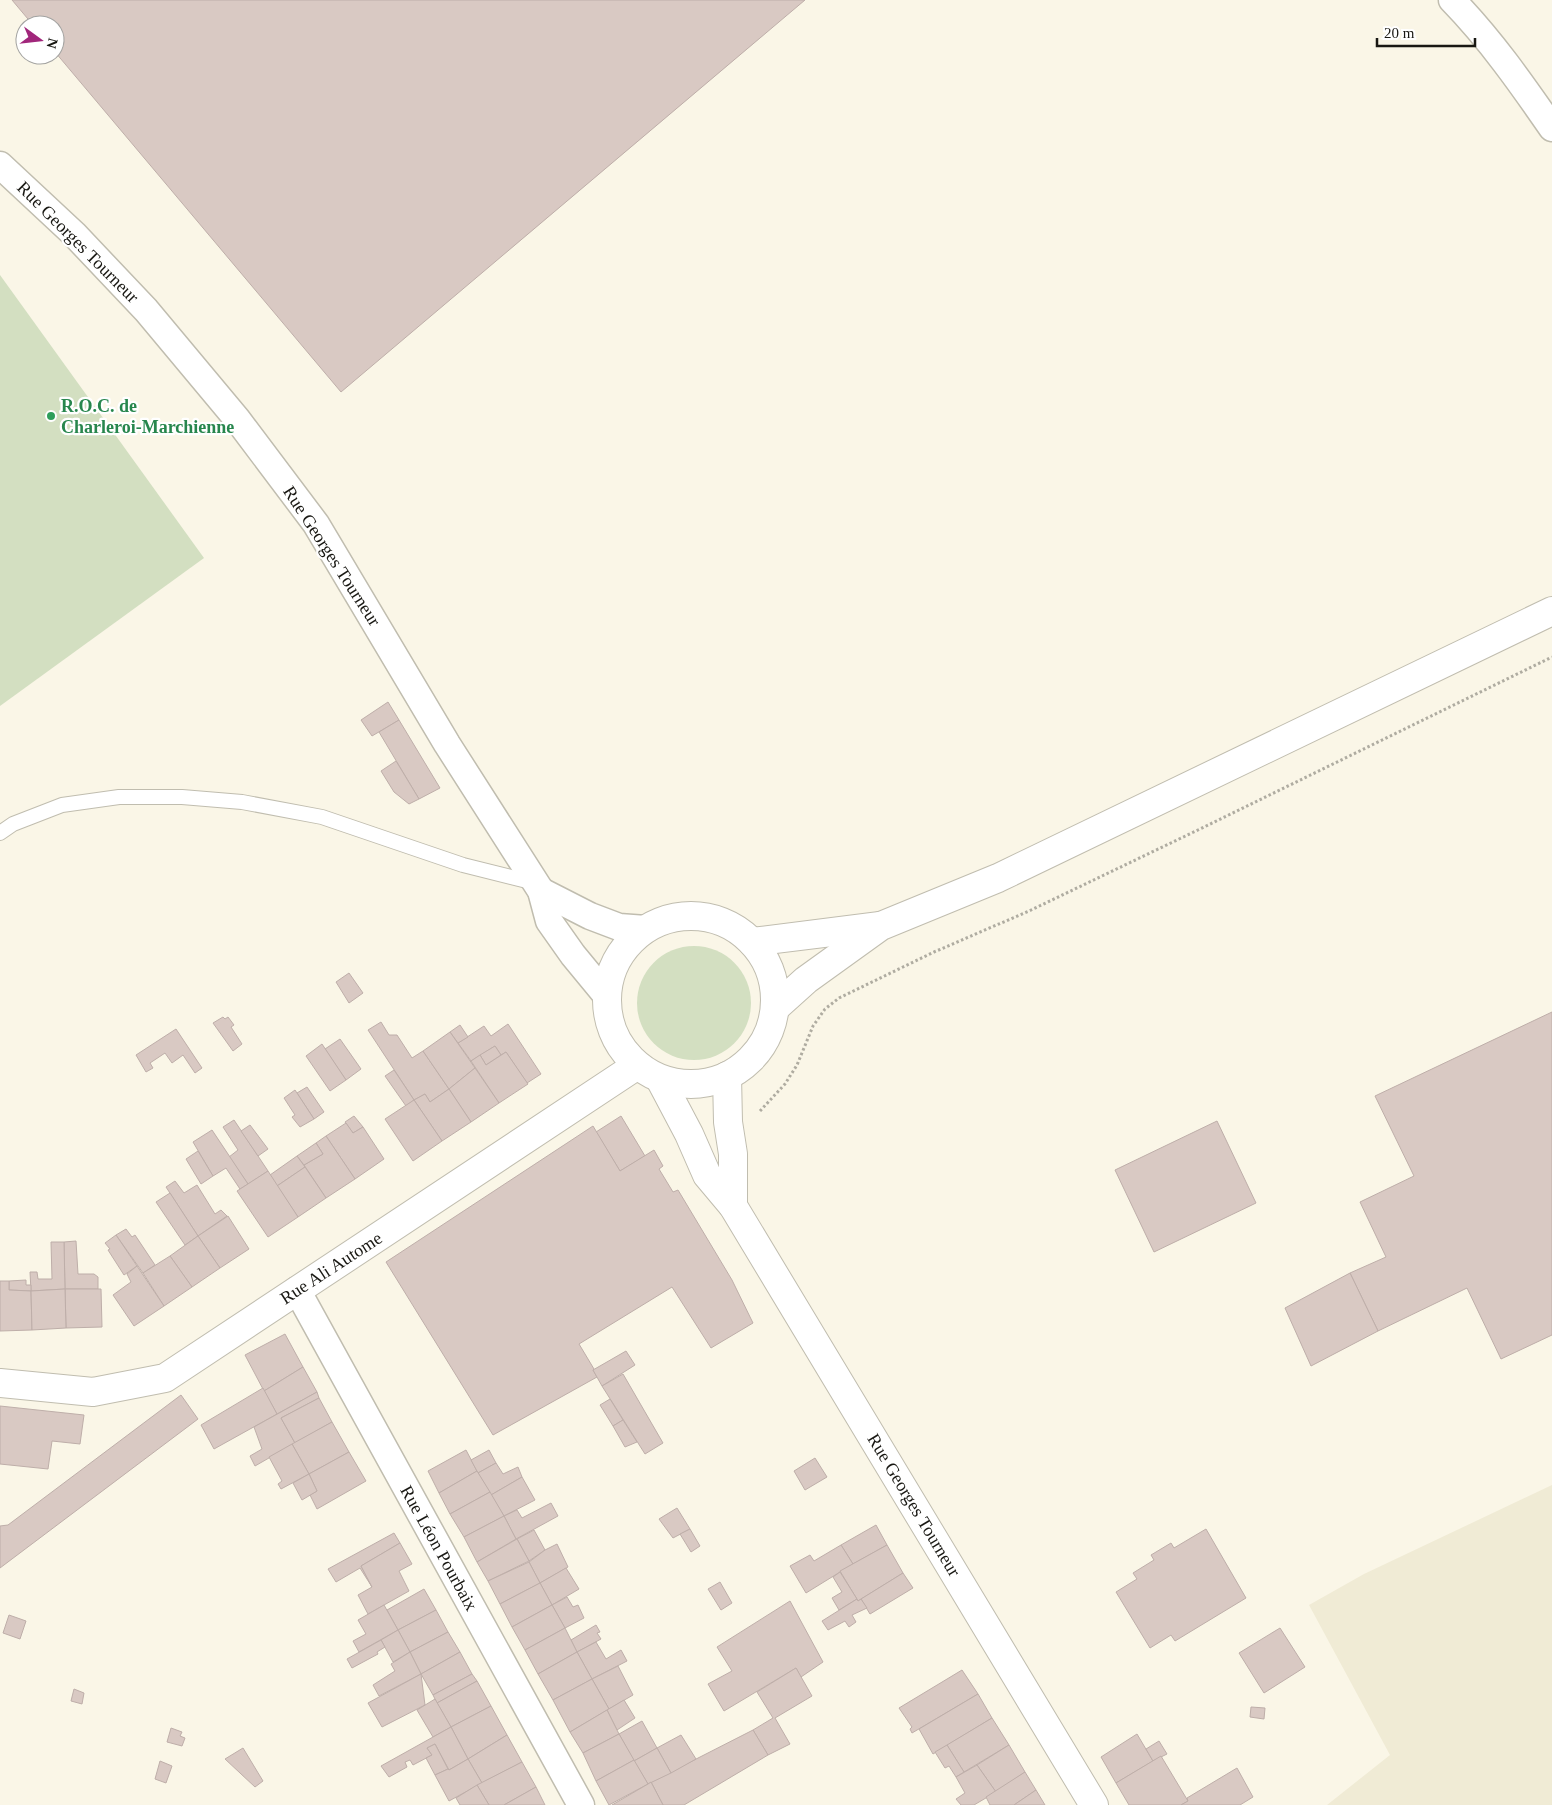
<svg xmlns="http://www.w3.org/2000/svg" width="1552" height="1805" viewBox="0 0 1552 1805" font-family="Georgia,serif">
<style>
.built{fill:#f0ebd5}
.green{fill:#d3dfc1}
.building{fill:#d9c9c3;stroke:#beaea9}
.lines{fill:none;stroke-linecap:round;stroke-linejoin:round}
.service-casing{stroke:#c0bdaf;stroke-width:16}
.minor-casing{stroke:#c0bdaf;stroke-width:29}
.tertiary-casing{stroke:#c0bdaf;stroke-width:30}
.path{stroke:#afaca1;stroke-width:3;stroke-dasharray:2.5 2.5;stroke-linecap:butt}
.service{stroke:#fff;stroke-width:14}
.minor{stroke:#fff;stroke-width:26}
.tertiary{stroke:#fff;stroke-width:28}
.leisure-dot{fill:#2e9e5b;stroke:#fff;stroke-width:2}
.labels{text-anchor:middle;stroke-width:4.5;stroke-linejoin:round;paint-order:stroke}
.street-label{font-size:18px;fill:#191813;stroke:#fff}
.leisure-label{font-size:18px;font-weight:bold;fill:#27864d;stroke:#fff;text-anchor:start}
</style>
<rect width="100%" height="100%" fill="#faf6e7"/>
<!-- built -->
<polygon class="built" points="1552,1485 1552,1805 1327,1805 1390,1755 1309,1605 1364,1574"/>
<!-- green -->
<g class="green">
<polygon points="0,275 204,558 0,706"/>
<circle cx="694" cy="1003" r="57"/>
</g>
<!-- building -->
<g class="building">
<polygon points="12,0 805,0 341,392 55,52 55,25 33,25"/>
<polygon points="388,702 399,720 372,736 361,720"/>
<polygon points="399,720 440,788 419,799 379,732"/>
<polygon points="396,761 419,799 409,804 394,792 381,771"/>
<polygon points="349,973 363,993 349,1003 336,982"/>
<polygon points="1552,1012 1552,1335 1501,1359 1467,1288 1378,1331 1350,1273 1386,1257 1360,1202 1414,1176 1375,1096"/>
<polygon points="223,1017 225,1019 228,1017 234,1025 231,1027 242,1044 233,1051 213,1023"/>
<polygon points="381,1022 389,1035 397,1035 412,1058 423,1051 449,1089 430,1102 425,1094 414,1100 368,1030"/>
<polygon points="508,1024 541,1074 527,1083 506,1052 501,1055 495,1046 471,1061 458,1043 484,1026 491,1036"/>
<polygon points="460,1025 468,1037 458,1043 450,1032"/>
<polygon points="176,1029 202,1068 195,1073 183,1055 172,1063 165,1053 150,1063 153,1068 146,1072 136,1055"/>
<polygon points="450,1032 475,1068 449,1089 423,1051"/>
<polygon points="340,1039 361,1069 346,1080 325,1049"/>
<polygon points="322,1044 346,1080 330,1091 306,1056"/>
<polygon points="495,1046 501,1055 486,1065 480,1055"/>
<polygon points="506,1052 528,1084 499,1103 471,1061 480,1055 486,1065"/>
<polygon points="475,1068 499,1103 471,1122 449,1089"/>
<polygon points="394,1070 414,1100 406,1106 385,1076"/>
<polygon points="307,1087 324,1112 314,1119 297,1093"/>
<polygon points="449,1089 471,1122 442,1141 414,1100 425,1094 430,1102"/>
<polygon points="295,1090 314,1119 300,1127 292,1117 295,1115 284,1098"/>
<polygon points="414,1100 442,1141 413,1161 385,1119"/>
<polygon points="354,1116 363,1127 353,1133 345,1122"/>
<polygon points="621,1116 645,1156 620,1171 596,1132"/>
<polygon points="234,1120 268,1171 248,1184 229,1157 238,1150 223,1127"/>
<polygon points="1217,1121 1256,1203 1154,1252 1115,1170"/>
<polygon points="346,1123 353,1133 363,1127 384,1159 355,1179 326,1136"/>
<polygon points="250,1125 268,1149 258,1156 241,1131"/>
<polygon points="593,1126 620,1171 654,1150 663,1166 659,1169 673,1192 678,1190 732,1280 753,1323 711,1348 672,1287 579,1344 594,1369 593,1370 597,1377 493,1435 386,1262"/>
<polygon points="212,1130 248,1184 240,1189 226,1168 213,1176 193,1142"/>
<polygon points="326,1136 355,1179 326,1198 304,1165 323,1154 316,1143"/>
<polygon points="316,1143 323,1154 304,1165 297,1156"/>
<polygon points="198,1151 213,1176 201,1184 186,1159"/>
<polygon points="297,1156 305,1167 277,1186 270,1175"/>
<polygon points="305,1167 326,1198 298,1217 277,1186"/>
<polygon points="268,1171 298,1217 268,1237 237,1191"/>
<polygon points="175,1181 184,1193 197,1185 215,1214 221,1210 227,1216 198,1236 166,1187"/>
<polygon points="170,1193 198,1236 185,1245 156,1202"/>
<polygon points="228,1216 249,1249 220,1268 198,1236"/>
<polygon points="126,1229 132,1237 135,1235 155,1265 143,1273 116,1235"/>
<polygon points="116,1235 137,1266 124,1275 108,1250 110,1249 105,1243"/>
<polygon points="198,1236 220,1268 192,1287 170,1256"/>
<polygon points="76,1241 78,1274 94,1274 98,1277 98,1289 65,1289 64,1242"/>
<polygon points="51,1242 64,1242 65,1289 31,1291 30,1272 37,1272 38,1279 52,1279"/>
<polygon points="170,1256 192,1287 164,1306 143,1273"/>
<polygon points="137,1266 164,1306 134,1326 113,1295 131,1282 127,1274"/>
<polygon points="1350,1273 1378,1331 1311,1366 1285,1308"/>
<polygon points="26,1280 26,1285 31,1285 31,1291 9,1290 9,1281"/>
<polygon points="0,1281 9,1281 9,1290 31,1291 32,1330 0,1331"/>
<polygon points="65,1289 101,1289 102,1327 66,1328"/>
<polygon points="65,1289 66,1328 32,1330 31,1291"/>
<polygon points="285,1334 303,1367 264,1391 245,1355"/>
<polygon points="626,1351 635,1365 602,1386 593,1370"/>
<polygon points="303,1367 317,1392 277,1414 264,1391"/>
<polygon points="623,1374 663,1443 645,1454 602,1386"/>
<polygon points="263,1388 277,1414 214,1449 201,1425"/>
<polygon points="317,1392 319,1398 281,1418 295,1443 255,1466 250,1456 262,1449 254,1427"/>
<polygon points="181,1395 198,1419 0,1568 0,1526 8,1525"/>
<polygon points="319,1398 332,1422 295,1443 281,1418"/>
<polygon points="610,1399 623,1420 613,1426 600,1405"/>
<polygon points="0,1406 84,1415 80,1444 52,1441 48,1469 0,1464"/>
<polygon points="623,1420 637,1442 625,1447 613,1426"/>
<polygon points="332,1422 349,1452 309,1474 292,1444"/>
<polygon points="292,1444 309,1474 281,1489 278,1484 282,1481 269,1457"/>
<polygon points="466,1450 477,1471 439,1493 428,1471"/>
<polygon points="489,1450 496,1463 478,1473 471,1460"/>
<polygon points="349,1452 366,1481 317,1509 310,1495 317,1491 309,1474"/>
<polygon points="815,1458 827,1477 805,1490 794,1471"/>
<polygon points="496,1463 503,1474 518,1467 522,1477 491,1495 478,1473"/>
<polygon points="477,1471 490,1492 450,1514 439,1493"/>
<polygon points="309,1474 317,1491 302,1500 293,1483"/>
<polygon points="522,1477 535,1500 504,1516 491,1495"/>
<polygon points="490,1492 504,1516 464,1537 450,1514"/>
<polygon points="551,1503 558,1516 516,1539 504,1516 517,1510 522,1518"/>
<polygon points="677,1508 690,1529 673,1538 659,1519"/>
<polygon points="504,1516 516,1539 477,1562 464,1537"/>
<polygon points="876,1525 887,1545 853,1564 841,1545"/>
<polygon points="690,1529 700,1546 691,1552 680,1534"/>
<polygon points="1206,1529 1246,1598 1175,1641 1171,1635 1150,1648 1116,1592 1137,1579 1133,1573 1154,1560 1151,1555 1171,1543 1174,1548"/>
<polygon points="534,1530 545,1550 529,1561 517,1539"/>
<polygon points="394,1533 400,1543 361,1566 372,1587 360,1568 336,1582 328,1569"/>
<polygon points="517,1539 529,1561 488,1581 477,1562"/>
<polygon points="400,1543 412,1564 399,1571 409,1591 368,1614 358,1595 372,1587 361,1566"/>
<polygon points="557,1544 568,1567 540,1583 529,1562 545,1550"/>
<polygon points="841,1545 853,1564 806,1593 790,1566 810,1555 814,1561"/>
<polygon points="887,1545 903,1573 858,1601 840,1571"/>
<polygon points="529,1562 540,1583 500,1604 488,1581"/>
<polygon points="566,1568 579,1589 552,1605 540,1583"/>
<polygon points="840,1572 857,1599 839,1610 832,1598 842,1592 833,1577"/>
<polygon points="903,1573 913,1588 870,1614 861,1599"/>
<polygon points="720,1582 732,1603 721,1610 708,1589"/>
<polygon points="540,1583 552,1605 512,1627 500,1604"/>
<polygon points="424,1589 436,1610 398,1630 387,1610"/>
<polygon points="567,1597 573,1607 578,1605 584,1618 565,1628 552,1605"/>
<polygon points="857,1599 858,1601 861,1599 867,1608 852,1615 856,1622 849,1627 845,1621 828,1630 822,1621"/>
<polygon points="790,1601 823,1662 801,1677 796,1668 724,1711 708,1684 732,1671 717,1647"/>
<polygon points="384,1605 398,1630 359,1652 353,1641 366,1634 358,1620"/>
<polygon points="552,1605 565,1628 525,1650 512,1627"/>
<polygon points="436,1610 448,1632 410,1652 398,1630"/>
<polygon points="9,1615 26,1621 20,1639 3,1633"/>
<polygon points="596,1625 600,1632 597,1633 601,1639 577,1652 571,1640"/>
<polygon points="565,1628 577,1652 538,1674 525,1650"/>
<polygon points="1280,1628 1305,1667 1264,1693 1239,1653"/>
<polygon points="398,1630 410,1652 393,1662 381,1640"/>
<polygon points="448,1632 460,1652 421,1674 410,1652"/>
<polygon points="381,1640 385,1647 377,1652 378,1654 352,1668 347,1659"/>
<polygon points="596,1642 606,1659 621,1650 627,1661 592,1679 577,1652"/>
<polygon points="410,1652 421,1674 379,1696 373,1685 395,1671 391,1664"/>
<polygon points="460,1652 472,1674 433,1695 421,1674"/>
<polygon points="577,1652 592,1679 553,1700 538,1674"/>
<polygon points="618,1666 633,1695 609,1709 592,1679"/>
<polygon points="796,1668 812,1696 775,1718 790,1744 768,1755 753,1730 773,1718 757,1692"/>
<polygon points="962,1670 978,1694 912,1733 910,1729 912,1727 899,1708"/>
<polygon points="421,1674 425,1705 382,1727 368,1703"/>
<polygon points="472,1674 477,1681 437,1703 433,1695"/>
<polygon points="592,1679 609,1709 570,1732 553,1700"/>
<polygon points="477,1681 491,1706 451,1727 437,1703"/>
<polygon points="74,1689 84,1693 82,1704 71,1701"/>
<polygon points="978,1694 992,1718 933,1754 919,1729"/>
<polygon points="435,1699 451,1727 433,1737 417,1710"/>
<polygon points="624,1700 635,1718 617,1730 607,1710"/>
<polygon points="491,1706 507,1735 468,1759 451,1727"/>
<polygon points="1251,1707 1265,1708 1264,1719 1250,1717"/>
<polygon points="607,1710 619,1734 583,1753 570,1732"/>
<polygon points="992,1718 1009,1745 964,1772 947,1745"/>
<polygon points="642,1721 657,1748 634,1761 619,1734"/>
<polygon points="451,1727 468,1759 449,1770 435,1744 427,1748 432,1755 413,1765 410,1760 405,1762 407,1767 389,1777 381,1766"/>
<polygon points="171,1728 182,1732 180,1736 185,1738 182,1746 167,1742"/>
<polygon points="753,1730 768,1755 684,1805 663,1805 651,1782"/>
<polygon points="619,1734 634,1760 596,1781 583,1753"/>
<polygon points="1137,1734 1153,1761 1116,1783 1101,1757"/>
<polygon points="507,1735 522,1762 482,1783 468,1759"/>
<polygon points="681,1735 696,1759 671,1773 657,1748"/>
<polygon points="1159,1741 1167,1754 1153,1761 1146,1749"/>
<polygon points="435,1744 448,1769 435,1775 426,1758 432,1755 427,1748"/>
<polygon points="947,1745 964,1772 956,1777 949,1766 945,1768 935,1752"/>
<polygon points="1009,1745 1025,1772 996,1792 977,1765"/>
<polygon points="243,1748 263,1781 255,1787 225,1759"/>
<polygon points="657,1748 671,1773 648,1784 634,1761"/>
<polygon points="1161,1756 1188,1801 1181,1805 1129,1805 1116,1783"/>
<polygon points="468,1759 482,1783 449,1801 435,1775 448,1769 449,1770"/>
<polygon points="634,1760 648,1784 609,1805 596,1781"/>
<polygon points="160,1761 172,1766 166,1783 155,1779"/>
<polygon points="522,1762 536,1787 504,1805 489,1805 477,1785"/>
<polygon points="977,1765 996,1792 974,1805 961,1805 956,1799 965,1793 956,1777"/>
<polygon points="1237,1768 1253,1797 1240,1805 1181,1805 1188,1801 1187,1798"/>
<polygon points="1025,1772 1036,1790 1014,1805 990,1805 986,1797"/>
<polygon points="651,1782 663,1805 612,1805 648,1784"/>
<polygon points="477,1785 489,1805 460,1805 456,1798"/>
<polygon points="536,1787 545,1805 504,1805"/>
<polygon points="1036,1790 1045,1805 1014,1805"/>
</g>
<g class="lines">
<defs>
<polyline id="service" points="0,833 13,824 62,805 119,797 182,797 242,802 322,817 463,865 535,883"/>
<g id="minor">
<path d="M 1452,0 C 1490,39 1521,83 1552,128"/>
<polyline points="0,165 74,234 146,310 237,419 316,524 447,744 541,891 549,921 573,955 606,995"/>
<polyline points="541,891 590,916 619,927 646,929"/>
<polyline points="297,1290 581,1805"/>
</g>
<g id="tertiary">
<circle cx="691" cy="1000" r="84"/>
<polyline points="752,942 880,926"/>
<polyline points="775,1008 806,980 881,926 998,878 1552,611"/>
<polyline points="727,1076 728,1122 733,1154 733,1206"/>
<polyline points="661,1081 689,1134 707,1175 733,1206 1094,1805"/>
<polyline points="0,1383 93,1392 165,1378 636,1066"/>
</g>
</defs>
<!-- service casing -->
<use href="#service" class="service-casing"/>
<!-- minor casing -->
<use href="#minor" class="minor-casing"/>
<!-- tertiary casing -->
<use href="#tertiary" class="tertiary-casing"/>
<!-- path -->
<polyline class="path" points="760,1111 785,1084 797,1065 813,1026 825,1009 839,998 934,952 1029,911 1200,829 1552,657"/>
<!-- service -->
<use href="#service" class="service"/>
<!-- minor -->
<use href="#minor" class="minor"/>
<!-- tertiary -->
<use href="#tertiary" class="tertiary"/>
</g>
<!-- markers -->
<circle class="leisure-dot" cx="51" cy="416" r="5"/>
<g class="labels">
<!-- street labels -->
<g class="street-label">
<text transform="translate(78 242) rotate(45)" y="6">Rue Georges Tourneur</text>
<text transform="translate(332 556) rotate(57)" y="6">Rue Georges Tourneur</text>
<text transform="translate(331 1268) rotate(-33)" y="6">Rue Ali Autome</text>
<text transform="translate(914 1505) rotate(59)" y="6">Rue Georges Tourneur</text>
<text transform="translate(439 1548) rotate(61)" y="6">Rue Léon Pourbaix</text>
</g>
<!-- leisure labels -->
<g class="leisure-label">
<text x="61" y="412">R.O.C. de<tspan x="61" dy="21">Charleroi-Marchienne</tspan></text>
</g>
</g>
<!-- north arrow -->
<g transform="translate(40 40) rotate(105)"><circle r="24" fill="#ffffff" stroke="#a3a3a1"/>
<path d="M0-4L9 19L0 12L-9 19Z" fill="#a1267b"/>
<text y="-8" font-size="14" font-weight="bold" text-anchor="middle" fill="#191813">N</text>
</g>
<!-- scale -->
<path d="M1377 38v8h98v-8" fill="none" stroke="#191813" stroke-width="2.5"/>
<text x="1384" y="38" font-size="15" fill="#191813" stroke="#ffffff" stroke-width="4" paint-order="stroke">20 m</text>
</svg>
